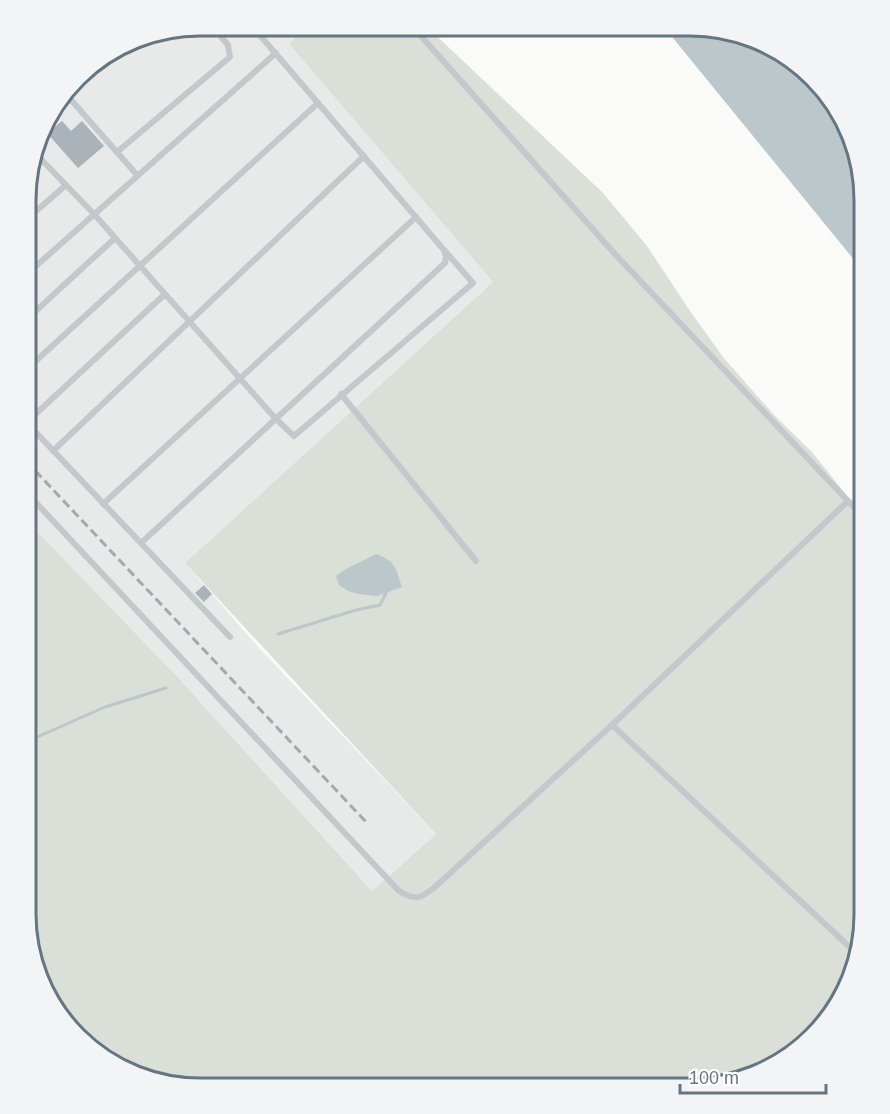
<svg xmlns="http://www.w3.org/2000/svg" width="890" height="1114" viewBox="0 0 890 1114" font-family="Arial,sans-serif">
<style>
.built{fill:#e8e9e9}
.green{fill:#dadfd7}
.water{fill:#bbc7cb}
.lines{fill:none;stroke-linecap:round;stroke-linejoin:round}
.stream{stroke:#bbc7cb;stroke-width:3}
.building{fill:#aab3b9}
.service{stroke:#c3c8cc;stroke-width:6}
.rail{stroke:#a2aab0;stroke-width:3;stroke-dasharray:9 4.5;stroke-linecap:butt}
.rim{fill:none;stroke:#657683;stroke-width:3}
</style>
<rect width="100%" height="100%" fill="#fafaf8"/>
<!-- built -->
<polygon class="built" points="200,26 291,26 299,35 289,44 493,282 185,563 260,649 436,834 372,891 202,704 26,520 27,177 49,113 85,68 143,35"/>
<!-- green -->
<polygon class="green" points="291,26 426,26 603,193 647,246 690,311 723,357 774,415 811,451 848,497 864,511 864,926 835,1011 777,1065 701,1088 188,1088 103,1059 49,1001 26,915 26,520 181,681 372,891 436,834 185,563 493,282 289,44 298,35"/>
<!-- water -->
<g class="water">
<polygon points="664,27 713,27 787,55 841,113 864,199 864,272"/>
<path d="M 376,554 C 395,560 396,569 402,587 L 377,596 L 359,594 L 348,591 L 339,585 L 336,576 C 348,566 362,562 376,554 Z"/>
</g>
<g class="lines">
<!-- stream -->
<g class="stream">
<polyline points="278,634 356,610 380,605 386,593"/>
<polyline points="26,742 105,707 166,688"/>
</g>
</g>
<!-- building -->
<g class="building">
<polygon points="62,121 71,131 82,121 104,146 78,168 47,133"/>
<polygon points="204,585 212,594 204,602 195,593"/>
</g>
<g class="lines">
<!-- service -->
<g class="service">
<polyline points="412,26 614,253 864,518"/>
<polyline points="65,93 137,175"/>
<polyline points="117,152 230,57 228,45 212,26"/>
<polyline points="35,153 94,214 275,418 294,436 473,283 445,251"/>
<polyline points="29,172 42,160"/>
<polyline points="27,219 66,185"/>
<polyline points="27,274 276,53"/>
<polyline points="27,319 115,238"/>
<polyline points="27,369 318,103"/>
<polyline points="341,394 476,561"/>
<polyline points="27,422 165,294"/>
<polyline points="27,423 230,637"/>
<polyline points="53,451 364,156"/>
<path d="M 26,492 L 399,891 C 416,901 420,899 435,887 L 612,725 L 855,952"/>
<polyline points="103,504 416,217"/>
<polyline points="141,543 445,263 446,257 444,250 252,26"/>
<polyline points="612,725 848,501"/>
</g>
<!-- rail -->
<polyline class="rail" points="26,461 368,824"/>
</g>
<!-- crop -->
<path d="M0 0H890V1114H0ZM200 36H690A164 164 0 0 1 854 200V914A164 164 0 0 1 690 1078H200A164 164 0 0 1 36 914V200A164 164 0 0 1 200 36Z" fill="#f3f4f5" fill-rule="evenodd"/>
<path class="rim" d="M200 36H690A164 164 0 0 1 854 200V914A164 164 0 0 1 690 1078H200A164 164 0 0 1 36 914V200A164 164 0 0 1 200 36Z"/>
<!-- scale -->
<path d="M680 1084v9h146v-9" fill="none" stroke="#657683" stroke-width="3"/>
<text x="689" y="1084" font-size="18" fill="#657683" stroke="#ffffff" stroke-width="4.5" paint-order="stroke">100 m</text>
</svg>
